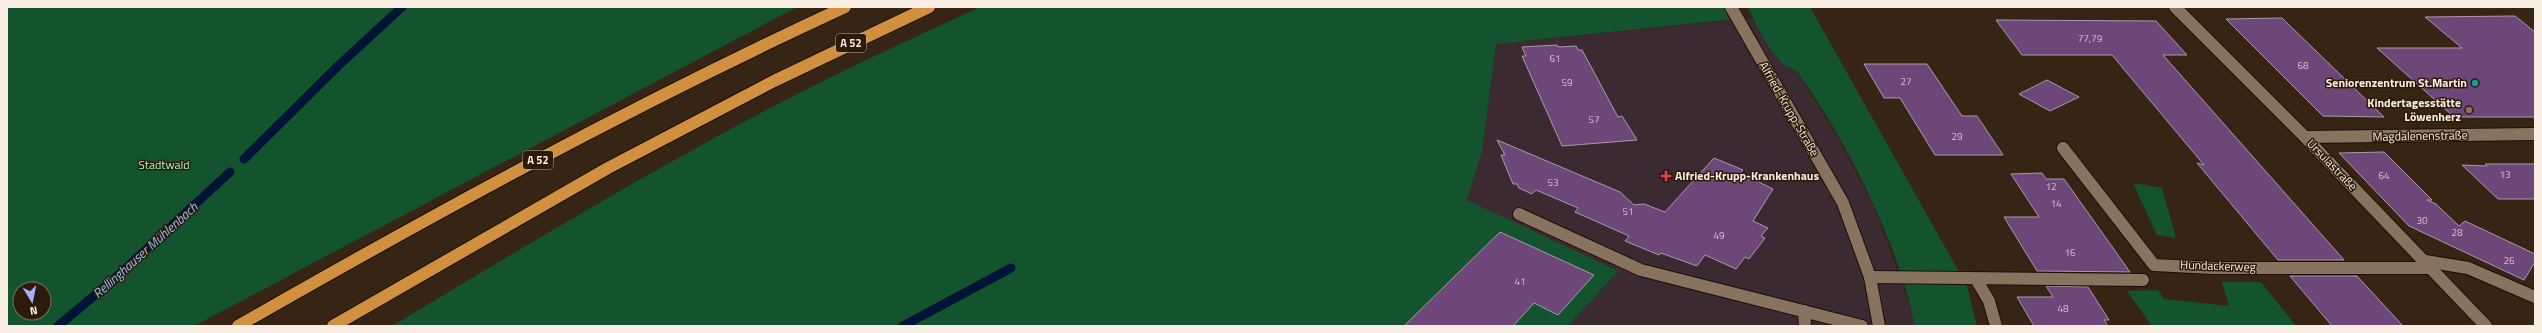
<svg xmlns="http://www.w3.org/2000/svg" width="2542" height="333" viewBox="0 0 2542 333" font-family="'Titillium Web',sans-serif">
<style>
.medical{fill:#3c2a33}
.green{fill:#13542f;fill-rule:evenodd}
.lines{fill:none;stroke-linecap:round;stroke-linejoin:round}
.stream{stroke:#001436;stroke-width:9}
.building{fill:#6e4779;stroke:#aa99af}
.minor-casing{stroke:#1d0e01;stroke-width:14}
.highway-casing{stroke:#1d0e01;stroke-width:14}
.minor{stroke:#877360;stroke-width:12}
.highway{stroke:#d19040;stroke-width:12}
.culture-dot{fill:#0f9aa8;stroke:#2c1b0a;stroke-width:1.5}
.education-dot{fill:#8d6e63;stroke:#2c1b0a;stroke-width:1.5}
.health-dot{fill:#e0444e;stroke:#2c1b0a;stroke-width:1.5}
.labels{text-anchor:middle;stroke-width:3;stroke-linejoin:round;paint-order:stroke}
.number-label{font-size:10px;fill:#d6c4c8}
.shield{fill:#2c1b0a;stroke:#bcafa2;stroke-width:1}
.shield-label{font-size:11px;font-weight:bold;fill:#f9eee3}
.poi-label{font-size:12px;font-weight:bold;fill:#f9eee3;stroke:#2c1b0a;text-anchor:end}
.street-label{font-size:12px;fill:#f9eee3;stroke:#2c1b0a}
.park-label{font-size:12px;fill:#9ff9bc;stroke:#2c1b0a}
.water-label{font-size:13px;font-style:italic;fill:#94c1fc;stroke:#2c1b0a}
</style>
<rect width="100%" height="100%" fill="#362514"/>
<!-- medical -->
<polygon class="medical" points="1752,18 1782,63 1796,71 1837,136 1874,207 1913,313 1916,326 1568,326 1618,271 1467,201 1482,152 1496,44"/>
<!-- green -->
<g class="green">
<path d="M 7,7 L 797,7 L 194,326 L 7,326 ZM 20,289 L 44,289 L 44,313 L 20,313 Z"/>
<path d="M 980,7 L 1729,7 L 1736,19 L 1496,44 L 1482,152 L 1467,200 L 1618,271 L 1568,326 L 392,326 C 527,245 661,164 801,92 C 860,62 920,35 980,7 Z"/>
<path d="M 1748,7 L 1810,7 L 1967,286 L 1977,326 L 1915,326 C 1899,244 1847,141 1798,73 C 1794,67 1785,67 1781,62 C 1767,47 1756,25 1748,7 Z"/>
<polygon points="2133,183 2162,188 2176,238 2157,235"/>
<polygon points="2222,282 2261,282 2296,326 2152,326 2127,291 2158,290 2164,299 2229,306"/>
</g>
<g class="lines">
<!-- stream -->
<g class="stream">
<polyline points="244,159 338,66 402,7"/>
<polyline points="58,326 113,280 230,172"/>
<polyline points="903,326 1011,268"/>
</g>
</g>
<!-- building -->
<g class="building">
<polygon points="2515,16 2535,32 2535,117 2454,117 2377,48 2462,48 2425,17"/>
<polygon points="2282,18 2384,117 2323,116 2226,19"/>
<polygon points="1996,20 2156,21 2187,55 2163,55 2344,260 2278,260 2197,163 2204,165 2112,55 2022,55"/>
<polygon points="1557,45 1558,47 1576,46 1578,50 1582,50 1618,117 1622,116 1637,140 1562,146 1522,56 1526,56 1522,47"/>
<polygon points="1864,64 1927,64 1962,116 1977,116 2003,155 1935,155 1900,98 1884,98"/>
<polygon points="2047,80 2079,97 2050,111 2019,94"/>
<polygon points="1497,140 1620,192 1634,205 1644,204 1665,212 1714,158 1743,170 1740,173 1773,189 1753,221 1768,228 1761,236 1765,238 1749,259 1745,257 1736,269 1705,255 1697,266 1661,253 1659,255 1625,241 1629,236 1575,212 1578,208 1536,190 1532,194 1519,188 1517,184 1513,184 1501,155 1505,155"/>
<polygon points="2384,152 2432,200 2427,200 2436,204 2459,226 2465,221 2535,254 2535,262 2524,280 2409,226 2339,153"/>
<polygon points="2485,164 2535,164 2535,199 2498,199 2462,165 2487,166"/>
<polygon points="2042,173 2046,179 2064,179 2130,272 2037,271 2004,217 2039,217 2011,174"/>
<polygon points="1500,232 1594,275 1558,315 1534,303 1513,326 1404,326"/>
<polygon points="2290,276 2357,276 2403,326 2332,326"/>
<polygon points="2046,286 2088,287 2109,320 2104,320 2108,326 2034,326 2017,297 2053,297"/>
</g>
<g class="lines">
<defs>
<g id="minor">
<polyline points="1731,7 1843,203 1870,277 1879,326"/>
<polyline points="2175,7 2305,137 2486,326"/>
<polyline points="2305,137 2535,134"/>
<polyline points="2063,148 2154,265 2213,268 2431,268"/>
<polyline points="1519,214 1641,270 1862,326"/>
<polyline points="2425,261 2468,268 2535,297"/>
<polyline points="1870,277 2143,280"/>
<polyline points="1976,279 1989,301 1996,326"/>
<polyline points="1804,311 1805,326"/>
</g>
<g id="highway">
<path d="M 238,326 C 437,212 637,103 845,7"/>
<polyline points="333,326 608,168 774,81 929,7"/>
</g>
</defs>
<!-- minor casing -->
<use href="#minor" class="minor-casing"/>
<!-- highway casing -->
<use href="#highway" class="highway-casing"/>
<!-- minor -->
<use href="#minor" class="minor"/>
<!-- highway -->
<use href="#highway" class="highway"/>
</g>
<!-- markers -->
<circle class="culture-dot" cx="2475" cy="83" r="4"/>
<circle class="education-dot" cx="2469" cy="110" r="4"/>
<path class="health-dot" d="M1664 170h4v4h4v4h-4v4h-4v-4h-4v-4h4z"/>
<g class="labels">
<!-- number labels -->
<g class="number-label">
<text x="2090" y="42">77,79</text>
<text x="1555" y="62">61</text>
<text x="2303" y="69">68</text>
<text x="1906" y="85">27</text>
<text x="1567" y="86">59</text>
<text x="1594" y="123">57</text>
<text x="1957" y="140">29</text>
<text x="2505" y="178">13</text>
<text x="2384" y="179">64</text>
<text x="1553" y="186">53</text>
<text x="2051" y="190">12</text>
<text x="2056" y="207">14</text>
<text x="1628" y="215">51</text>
<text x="2422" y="224">30</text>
<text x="2457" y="236">28</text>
<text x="1719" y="239">49</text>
<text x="2070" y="256">16</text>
<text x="2509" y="264">26</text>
<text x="1520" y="285">41</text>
<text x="2063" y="312">48</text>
</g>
<!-- shield labels -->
<g class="shield">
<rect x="836" y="34" width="30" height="18" rx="3"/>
<rect x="523" y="151" width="30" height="18" rx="3"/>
</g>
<g class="shield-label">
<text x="851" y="47">A 52</text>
<text x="538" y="164">A 52</text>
</g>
<!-- poi labels -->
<g class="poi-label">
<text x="2467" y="87">Seniorenzentrum St.Martin</text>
<text x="2461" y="107">Kindertagesstätte<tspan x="2461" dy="14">Löwenherz</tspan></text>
<text x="1675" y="180" text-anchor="start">Alfried-Krupp-Krankenhaus</text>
</g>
<!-- street labels -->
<g class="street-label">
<text transform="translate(1789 109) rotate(60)" y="4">Alfried-Krupp-Straße</text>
<text transform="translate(2420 136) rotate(-1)" y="4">Magdalenenstraße</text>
<text transform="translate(2332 165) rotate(46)" y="4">Ursulastraße</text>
<text transform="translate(2218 266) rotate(2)" y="4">Hundackerweg</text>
</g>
<!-- park labels -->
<g class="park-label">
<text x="164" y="169">Stadtwald</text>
</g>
<!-- water labels -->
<g class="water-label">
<text transform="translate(145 250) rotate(-42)" y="5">Rellinghauser Mühlenbach</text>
</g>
</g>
<!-- border -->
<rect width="2542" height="333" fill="none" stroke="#f9eee3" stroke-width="16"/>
<!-- north arrow -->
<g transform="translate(32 301) rotate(170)"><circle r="19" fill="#2c1b0a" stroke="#7e6f61"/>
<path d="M0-3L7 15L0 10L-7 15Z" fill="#a8b0fc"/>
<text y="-6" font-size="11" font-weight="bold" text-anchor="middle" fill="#f9eee3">N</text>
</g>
</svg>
